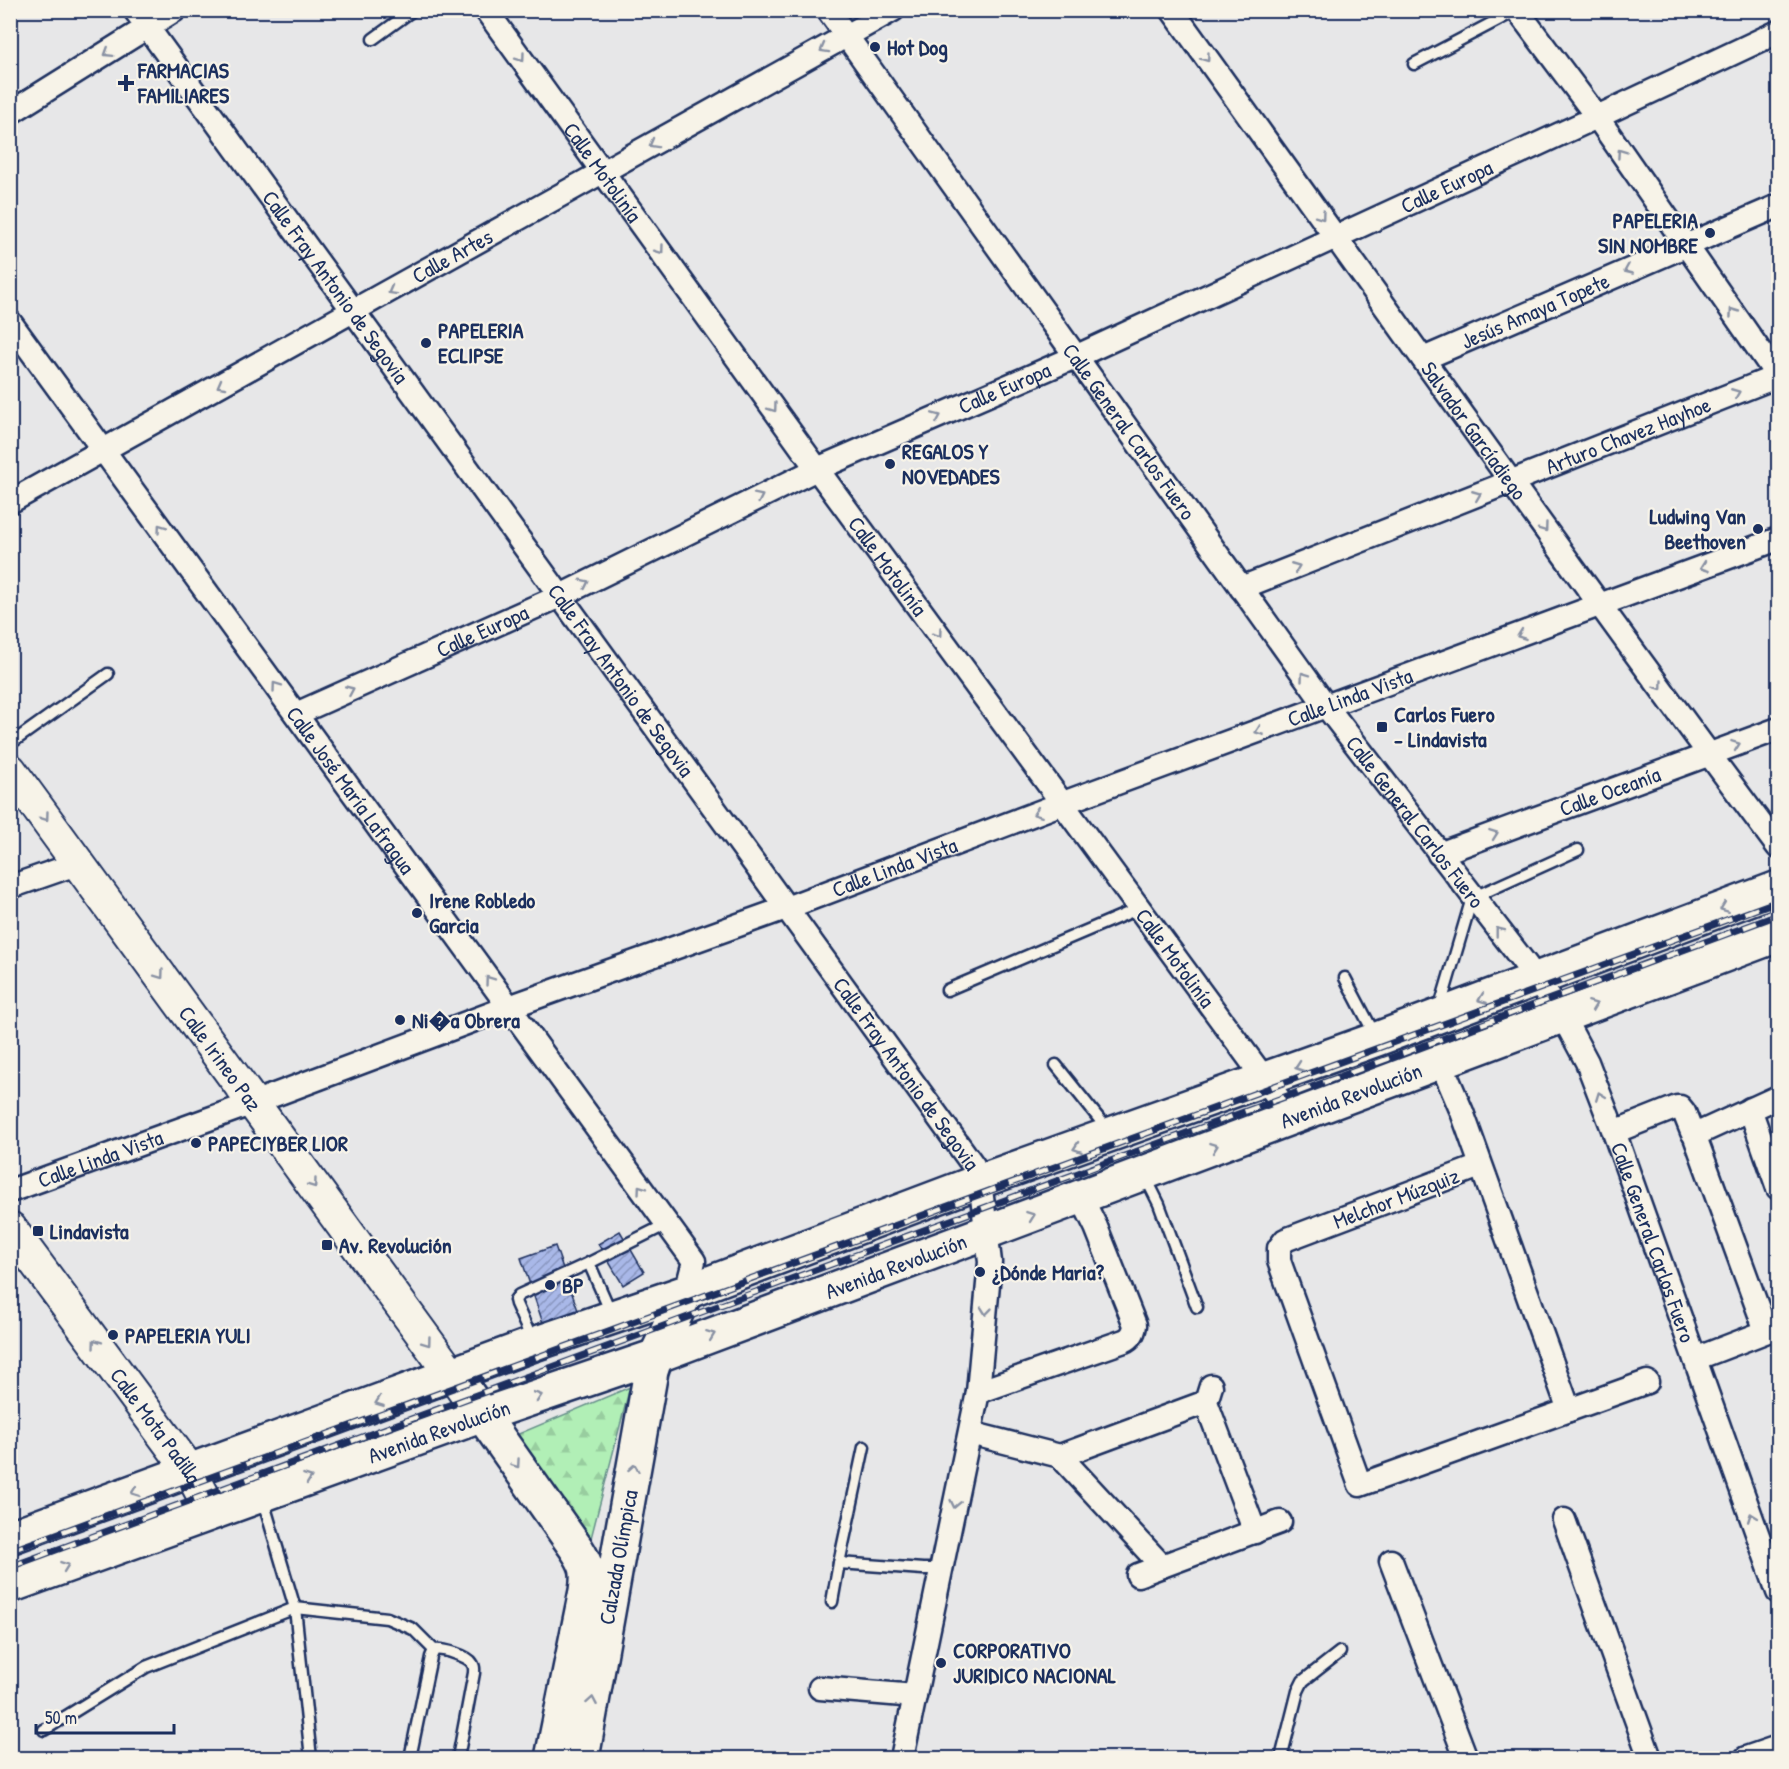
<svg xmlns="http://www.w3.org/2000/svg" width="1789" height="1769" viewBox="0 0 1789 1769" font-family="'Patrick Hand',sans-serif">
<style>
.forest{fill:url(#forest-firs);stroke:#668f8a;stroke-width:1.5}
.building{fill:url(#building-hatch);stroke:#1b2f5e;stroke-width:1.5}
.lines{fill:none;stroke-linecap:round;stroke-linejoin:round}
.lane-casing{stroke:#1b2f5e;stroke-width:15}
.street-casing{stroke:#1b2f5e;stroke-width:27}
.secondary-casing{stroke:#1b2f5e;stroke-width:36}
.primary-casing{stroke:#1b2f5e;stroke-width:38}
.lane{stroke:#f7f3e8;stroke-width:10}
.street{stroke:#f7f3e8;stroke-width:22}
.secondary{stroke:#f7f3e8;stroke-width:32}
.primary{stroke:#f7f3e8;stroke-width:33}
.rail-casing{stroke:#1b2f5e;stroke-width:7}
.rail{stroke:#f7f3e8;stroke-width:4.5;stroke-dasharray:14;stroke-linecap:butt}
.oneway{stroke:#8991a3}
.poi-dot{fill:#1b2f5e;stroke:#f7f3e8;stroke-width:2}
.labels{text-anchor:middle;stroke-width:4.5;stroke-linejoin:round;paint-order:stroke}
.poi-label{font-size:22px;font-weight:bold;fill:#1b2f5e;stroke:#f7f3e8;text-anchor:start}
.street-label{font-size:22px;fill:#1b2f5e;stroke:#f7f3e8}
</style>
<defs>
<pattern id="forest-firs" width="22" height="20" patternUnits="userSpaceOnUse" patternTransform="scale(1.5)"><rect width="22" height="20" fill="#b1efb6"/><path d="M5 1l3.5 6h-7zM16 11l3.5 6h-7z" fill="#98cd9f"/></pattern>
<pattern id="building-hatch" width="6" height="6" patternUnits="userSpaceOnUse" patternTransform="scale(1.5)"><rect width="6" height="6" fill="#a9b8e8"/><path d="M-1 1l2-2M0 6l6-6M5 7l2-2" fill="none" stroke="#8996bf"/></pattern>
</defs>
<rect width="100%" height="100%" fill="#e7e7e8"/>
<filter id="ink" filterUnits="userSpaceOnUse"><feTurbulence type="fractalNoise" baseFrequency=".0167" numOctaves="2"/><feDisplacementMap in="SourceGraphic" scale="12" xChannelSelector="R" yChannelSelector="G"/><feConvolveMatrix kernelMatrix="1 2 1 2 8 2 1 2 1" color-interpolation-filters="sRGB"/></filter>
<g filter="url(#ink)">
<!-- forest -->
<polygon class="forest" points="630,1387 591,1538 516,1435"/>
<!-- building -->
<g class="building">
<polygon points="620,1231 644,1272 623,1285 598,1244"/>
<polygon points="555,1246 579,1313 544,1326 521,1258"/>
<polygon points="10,1679 14,1679 12,1699 14,1699 14,1705 12,1705 10,1722"/>
</g>
<g class="lines">
<defs>
<g id="lane">
<polyline points="373,39 413,10"/>
<polyline points="1414,64 1517,10"/>
<polyline points="10,744 108,674"/>
<polyline points="1345,978 1376,1037"/>
<polyline points="947,990 1140,908"/>
<polyline points="1439,1010 1472,898 1578,850"/>
<polyline points="1056,1065 1108,1130"/>
<polyline points="1145,1176 1159,1204 1197,1307"/>
<polyline points="589,1263 612,1315"/>
<polyline points="533,1342 516,1304 515,1300 519,1295 589,1263 667,1224"/>
<polyline points="864,1447 839,1563 923,1569 942,1569"/>
<polyline points="262,1497 295,1608 311,1758"/>
<polyline points="832,1602 839,1563"/>
<path d="M 44,1730 L 146,1667 L 295,1608 L 387,1618 L 413,1629 L 434,1650 C 442,1648 468,1656 472,1663 C 475,1667 474,1669 474,1673 L 458,1758"/>
<polyline points="410,1758 431,1657 434,1650"/>
<polyline points="1281,1758 1298,1691 1303,1681 1340,1652"/>
</g>
<g id="street">
<path id="s1" d="M 135,10 L 973,1165 L 980,1181 L 990,1262 L 978,1392 L 902,1758"/>
<path id="s2" d="M 486,10 L 817,469 L 1293,1118"/>
<path id="s3" d="M 828,10 L 1326,706 L 1527,966 L 1563,1017 L 1587,1062 L 1614,1132 L 1778,1592"/>
<path id="s4" d="M 1172,10 C 1374,289 1572,571 1778,847"/>
<polyline points="1517,10 1597,117 1778,377"/>
<polyline points="10,113 175,10"/>
<path id="s5" d="M 10,322 L 694,1261 L 686,1292"/>
<path id="s6" d="M 1423,359 L 1778,206"/>
<path id="s7" d="M 10,502 L 893,10"/>
<path id="s8" d="M 1241,588 L 1778,376"/>
<path id="s9" d="M 296,714 L 560,596 L 817,469 L 1075,357 L 1597,117 L 1778,32"/>
<path id="s10" d="M 1439,854 L 1778,729"/>
<polyline points="10,887 79,863"/>
<polyline points="1441,1063 1462,1112 1569,1410"/>
<polyline points="1750,1109 1778,1188"/>
<polyline points="1614,1132 1677,1107 1680,1107 1684,1112 1692,1132 1697,1134 1778,1097"/>
<polyline points="1694,1134 1766,1331"/>
<polyline points="1480,1166 1285,1240 1279,1248 1279,1261 1360,1485 1647,1382"/>
<path id="s11" d="M 10,1191 L 253,1103 L 509,1007 L 786,908 L 1063,803 L 1778,539"/>
<polyline points="1695,1359 1778,1327"/>
<polyline points="1211,1386 1206,1402 1255,1532"/>
<path d="M 978,1392 L 1124,1341 C 1131,1338 1134,1333 1135,1325 L 1096,1227 L 1081,1197"/>
<polyline points="970,1433 1060,1456 1162,1566"/>
<polyline points="1060,1456 1206,1402"/>
<polyline points="1564,1520 1650,1758"/>
<polyline points="1391,1561 1466,1758"/>
<polyline points="1138,1575 1280,1522"/>
<polyline points="820,1688 915,1696"/>
<polyline points="1746,1758 1778,1747"/>
</g>
<g id="secondary">
<path id="s12" d="M 10,770 L 446,1367 L 454,1375"/>
<path id="s13" d="M 10,1228 L 190,1471 L 212,1512"/>
</g>
<g id="primary">
<path d="M 454,1375 L 576,1548 C 587,1565 589,1571 586,1591 L 552,1758"/>
<polyline points="10,1537 534,1344 686,1292 980,1181 1377,1039 1778,888"/>
<path id="s14" d="M 10,1586 L 483,1415 L 656,1356 L 1778,935"/>
<path id="s15" d="M 582,1758 L 651,1371 L 656,1356 L 686,1292"/>
</g>
</defs>
<!-- lane casing -->
<use href="#lane" class="lane-casing"/>
<!-- street casing -->
<use href="#street" class="street-casing"/>
<!-- secondary casing -->
<use href="#secondary" class="secondary-casing"/>
<!-- primary casing -->
<use href="#primary" class="primary-casing"/>
<!-- lane -->
<use href="#lane" class="lane"/>
<!-- street -->
<use href="#street" class="street"/>
<!-- secondary -->
<use href="#secondary" class="secondary"/>
<!-- primary -->
<use href="#primary" class="primary"/>
<defs>
<g id="rail">
<polyline points="10,1551 1778,901"/>
<polyline points="10,1567 1778,915"/>
</g>
</defs>
<!-- rail casing -->
<use href="#rail" class="rail-casing"/>
<!-- rail -->
<use href="#rail" class="rail"/>
</g>
<!-- one-way arrows -->
<defs><path id="oneway-chevron" d="M-2-3.5L2.5 0L-2 3.5" fill="none" stroke-width="1.6" stroke-linecap="round" stroke-linejoin="round" transform="scale(1.5)"/></defs>
<g class="oneway">
<use href="#oneway-chevron" transform="translate(824 49) rotate(151)"/>
<use href="#oneway-chevron" transform="translate(108 53) rotate(148)"/>
<use href="#oneway-chevron" transform="translate(521 58) rotate(54)"/>
<use href="#oneway-chevron" transform="translate(1206 58) rotate(54)"/>
<use href="#oneway-chevron" transform="translate(653 144) rotate(151)"/>
<use href="#oneway-chevron" transform="translate(1621 153) rotate(-125)"/>
<use href="#oneway-chevron" transform="translate(1321 216) rotate(54)"/>
<use href="#oneway-chevron" transform="translate(660 250) rotate(54)"/>
<use href="#oneway-chevron" transform="translate(1628 270) rotate(157)"/>
<use href="#oneway-chevron" transform="translate(392 291) rotate(151)"/>
<use href="#oneway-chevron" transform="translate(1733 312) rotate(-125)"/>
<use href="#oneway-chevron" transform="translate(221 385) rotate(151)"/>
<use href="#oneway-chevron" transform="translate(1736 393) rotate(-22)"/>
<use href="#oneway-chevron" transform="translate(773 408) rotate(54)"/>
<use href="#oneway-chevron" transform="translate(937 417) rotate(-23)"/>
<use href="#oneway-chevron" transform="translate(1477 495) rotate(-22)"/>
<use href="#oneway-chevron" transform="translate(759 497) rotate(-26)"/>
<use href="#oneway-chevron" transform="translate(161 528) rotate(-126)"/>
<use href="#oneway-chevron" transform="translate(1544 528) rotate(54)"/>
<use href="#oneway-chevron" transform="translate(1296 567) rotate(-22)"/>
<use href="#oneway-chevron" transform="translate(1704 567) rotate(160)"/>
<use href="#oneway-chevron" transform="translate(585 583) rotate(-26)"/>
<use href="#oneway-chevron" transform="translate(938 633) rotate(54)"/>
<use href="#oneway-chevron" transform="translate(1521 635) rotate(160)"/>
<use href="#oneway-chevron" transform="translate(1304 676) rotate(-126)"/>
<use href="#oneway-chevron" transform="translate(276 686) rotate(-126)"/>
<use href="#oneway-chevron" transform="translate(1659 686) rotate(54)"/>
<use href="#oneway-chevron" transform="translate(350 690) rotate(-24)"/>
<use href="#oneway-chevron" transform="translate(1259 731) rotate(160)"/>
<use href="#oneway-chevron" transform="translate(1736 745) rotate(-20)"/>
<use href="#oneway-chevron" transform="translate(1037 813) rotate(159)"/>
<use href="#oneway-chevron" transform="translate(45 817) rotate(54)"/>
<use href="#oneway-chevron" transform="translate(1494 834) rotate(-20)"/>
<use href="#oneway-chevron" transform="translate(1724 908) rotate(159)"/>
<use href="#oneway-chevron" transform="translate(1499 931) rotate(-128)"/>
<use href="#oneway-chevron" transform="translate(160 975) rotate(54)"/>
<use href="#oneway-chevron" transform="translate(489 980) rotate(-126)"/>
<use href="#oneway-chevron" transform="translate(1482 999) rotate(159)"/>
<use href="#oneway-chevron" transform="translate(1593 1005) rotate(-21)"/>
<use href="#oneway-chevron" transform="translate(1299 1067) rotate(161)"/>
<use href="#oneway-chevron" transform="translate(1600 1096) rotate(-111)"/>
<use href="#oneway-chevron" transform="translate(1214 1147) rotate(-20)"/>
<use href="#oneway-chevron" transform="translate(1077 1148) rotate(161)"/>
<use href="#oneway-chevron" transform="translate(313 1184) rotate(54)"/>
<use href="#oneway-chevron" transform="translate(641 1189) rotate(-126)"/>
<use href="#oneway-chevron" transform="translate(1031 1216) rotate(-20)"/>
<use href="#oneway-chevron" transform="translate(986 1311) rotate(96)"/>
<use href="#oneway-chevron" transform="translate(711 1335) rotate(-21)"/>
<use href="#oneway-chevron" transform="translate(427 1342) rotate(54)"/>
<use href="#oneway-chevron" transform="translate(96 1343) rotate(-126)"/>
<use href="#oneway-chevron" transform="translate(538 1396) rotate(-19)"/>
<use href="#oneway-chevron" transform="translate(379 1402) rotate(160)"/>
<use href="#oneway-chevron" transform="translate(516 1464) rotate(55)"/>
<use href="#oneway-chevron" transform="translate(634 1468) rotate(-80)"/>
<use href="#oneway-chevron" transform="translate(308 1478) rotate(-20)"/>
<use href="#oneway-chevron" transform="translate(135 1492) rotate(160)"/>
<use href="#oneway-chevron" transform="translate(955 1504) rotate(102)"/>
<use href="#oneway-chevron" transform="translate(1752 1517) rotate(-110)"/>
<use href="#oneway-chevron" transform="translate(65 1566) rotate(-20)"/>
<use href="#oneway-chevron" transform="translate(592 1701) rotate(-80)"/>
</g>
</g>
<!-- markers -->
<g class="poi-dot">
<circle cx="875" cy="47" r="6"/>
<path d="M123 74h6v6h6v6h-6v6h-6v-6h-6v-6h6z"/>
<circle cx="1710" cy="233" r="6"/>
<circle cx="426" cy="343" r="6"/>
<circle cx="890" cy="464" r="6"/>
<circle cx="1758" cy="529" r="6"/>
<rect x="1376" y="721" width="12" height="12" rx="3"/>
<circle cx="417" cy="913" r="6"/>
<circle cx="400" cy="1020" r="6"/>
<circle cx="196" cy="1143" r="6"/>
<rect x="32" y="1225" width="12" height="12" rx="3"/>
<rect x="321" y="1239" width="12" height="12" rx="3"/>
<circle cx="980" cy="1272" r="6"/>
<circle cx="550" cy="1285" r="6"/>
<circle cx="113" cy="1335" r="6"/>
<circle cx="941" cy="1663" r="6"/>
</g>
<g class="labels">
<!-- poi labels -->
<g class="poi-label">
<text x="887" y="55">Hot Dog</text>
<text x="138" y="78">FARMACIAS<tspan x="138" dy="25">FAMILIARES</tspan></text>
<text x="1698" y="228" text-anchor="end">PAPELERIA<tspan x="1698" dy="25">SIN NOMBRE</tspan></text>
<text x="438" y="338">PAPELERIA<tspan x="438" dy="25">ECLIPSE</tspan></text>
<text x="902" y="459">REGALOS Y<tspan x="902" dy="25">NOVEDADES</tspan></text>
<text x="1746" y="524" text-anchor="end">Ludwing Van<tspan x="1746" dy="25">Beethoven</tspan></text>
<text x="1394" y="722">Carlos Fuero<tspan x="1394" dy="25">- Lindavista</tspan></text>
<text x="429" y="908">Irene Robledo<tspan x="429" dy="25">Garcia</tspan></text>
<text x="412" y="1028">Ni�a Obrera</text>
<text x="208" y="1151">PAPECIYBER LIOR</text>
<text x="50" y="1239">Lindavista</text>
<text x="339" y="1253">Av. Revolución</text>
<text x="992" y="1280">¿Dónde Maria?</text>
<text x="562" y="1293">BP</text>
<text x="125" y="1343">PAPELERIA YULI</text>
<text x="953" y="1658">CORPORATIVO<tspan x="953" dy="25">JURIDICO NACIONAL</tspan></text>
</g>
<!-- street labels -->
<g class="street-label">
<text dy="8" stroke="none"><textPath href="#s2" startOffset="200">Calle Motolinía</textPath></text>
<text dy="8" stroke="none"><textPath href="#s9" startOffset="1266">Calle Europa</textPath></text>
<text dy="8" stroke="none"><textPath href="#s7" startOffset="506">Calle Artes</textPath></text>
<text dy="8" stroke="none"><textPath href="#s1" startOffset="342">Calle Fray Antonio de Segovia</textPath></text>
<text dy="8" stroke="none"><textPath href="#s6" startOffset="122">Jesús Amaya Topete</textPath></text>
<text dy="8" stroke="none"><textPath href="#s9" startOffset="780">Calle Europa</textPath></text>
<text dy="8" stroke="none"><textPath href="#s4" startOffset="518">Salvador Garcíadiego</textPath></text>
<text dy="8" stroke="none"><textPath href="#s3" startOffset="518">Calle General Carlos Fuero</textPath></text>
<text dy="8" stroke="none"><textPath href="#s8" startOffset="416">Arturo Chavez Hayhoe</textPath></text>
<text dy="8" stroke="none"><textPath href="#s2" startOffset="686">Calle Motolinía</textPath></text>
<text dy="8" stroke="none"><textPath href="#s9" startOffset="204">Calle Europa</textPath></text>
<text dy="8" stroke="none"><textPath href="#s1" startOffset="828">Calle Fray Antonio de Segovia</textPath></text>
<text dy="8" stroke="none"><textPath href="#s11" startOffset="1428">Calle Linda Vista</textPath></text>
<text dy="8" stroke="none"><textPath href="#s5" startOffset="579">Calle José María Lafragua</textPath></text>
<text dy="8" stroke="none"><textPath href="#s10" startOffset="182">Calle Oceanía</textPath></text>
<text dy="8" stroke="none"><textPath href="#s3" startOffset="1002">Calle General Carlos Fuero</textPath></text>
<text dy="8" stroke="none"><textPath href="#s11" startOffset="942">Calle Linda Vista</textPath></text>
<text dy="8" stroke="none"><textPath href="#s2" startOffset="1172">Calle Motolinía</textPath></text>
<text dy="8" stroke="none"><textPath href="#s12" startOffset="357">Calle Irineo Paz</textPath></text>
<text dy="8" stroke="none"><textPath href="#s1" startOffset="1314">Calle Fray Antonio de Segovia</textPath></text>
<text dy="8" stroke="none"><textPath href="#s14" startOffset="1428">Avenida Revolución</textPath></text>
<text dy="8" stroke="none"><textPath href="#s11" startOffset="96">Calle Linda Vista</textPath></text>
<text transform="translate(1396 1198) rotate(-21)" y="8">Melchor Múzquiz</text>
<text dy="8" stroke="none"><textPath href="#s3" startOffset="1490">Calle General Carlos Fuero</textPath></text>
<text dy="8" stroke="none"><textPath href="#s14" startOffset="942">Avenida Revolución</textPath></text>
<text dy="8" stroke="none"><textPath href="#s13" startOffset="246">Calle Mota Padilla</textPath></text>
<text dy="8" stroke="none"><textPath href="#s14" startOffset="456">Avenida Revolución</textPath></text>
<text dy="8" stroke="none"><textPath href="#s15" startOffset="204">Calzada Olímpica</textPath></text>
</g>
</g>
<!-- margin -->
<rect width="1789" height="1769" fill="none" stroke="#f7f3e8" stroke-width="36"/>
<rect x="18" y="18" width="1753" height="1733" fill="none" stroke="#1b2f5e" stroke-width="2" filter="url(#ink)"/>
<!-- scale -->
<path d="M36 1724v9h138v-9" fill="none" stroke="#1b2f5e" stroke-width="3"/>
<text x="45" y="1724" font-size="18" fill="#1b2f5e" stroke="#f7f3e8" stroke-width="4.5" paint-order="stroke">50 m</text>
</svg>
